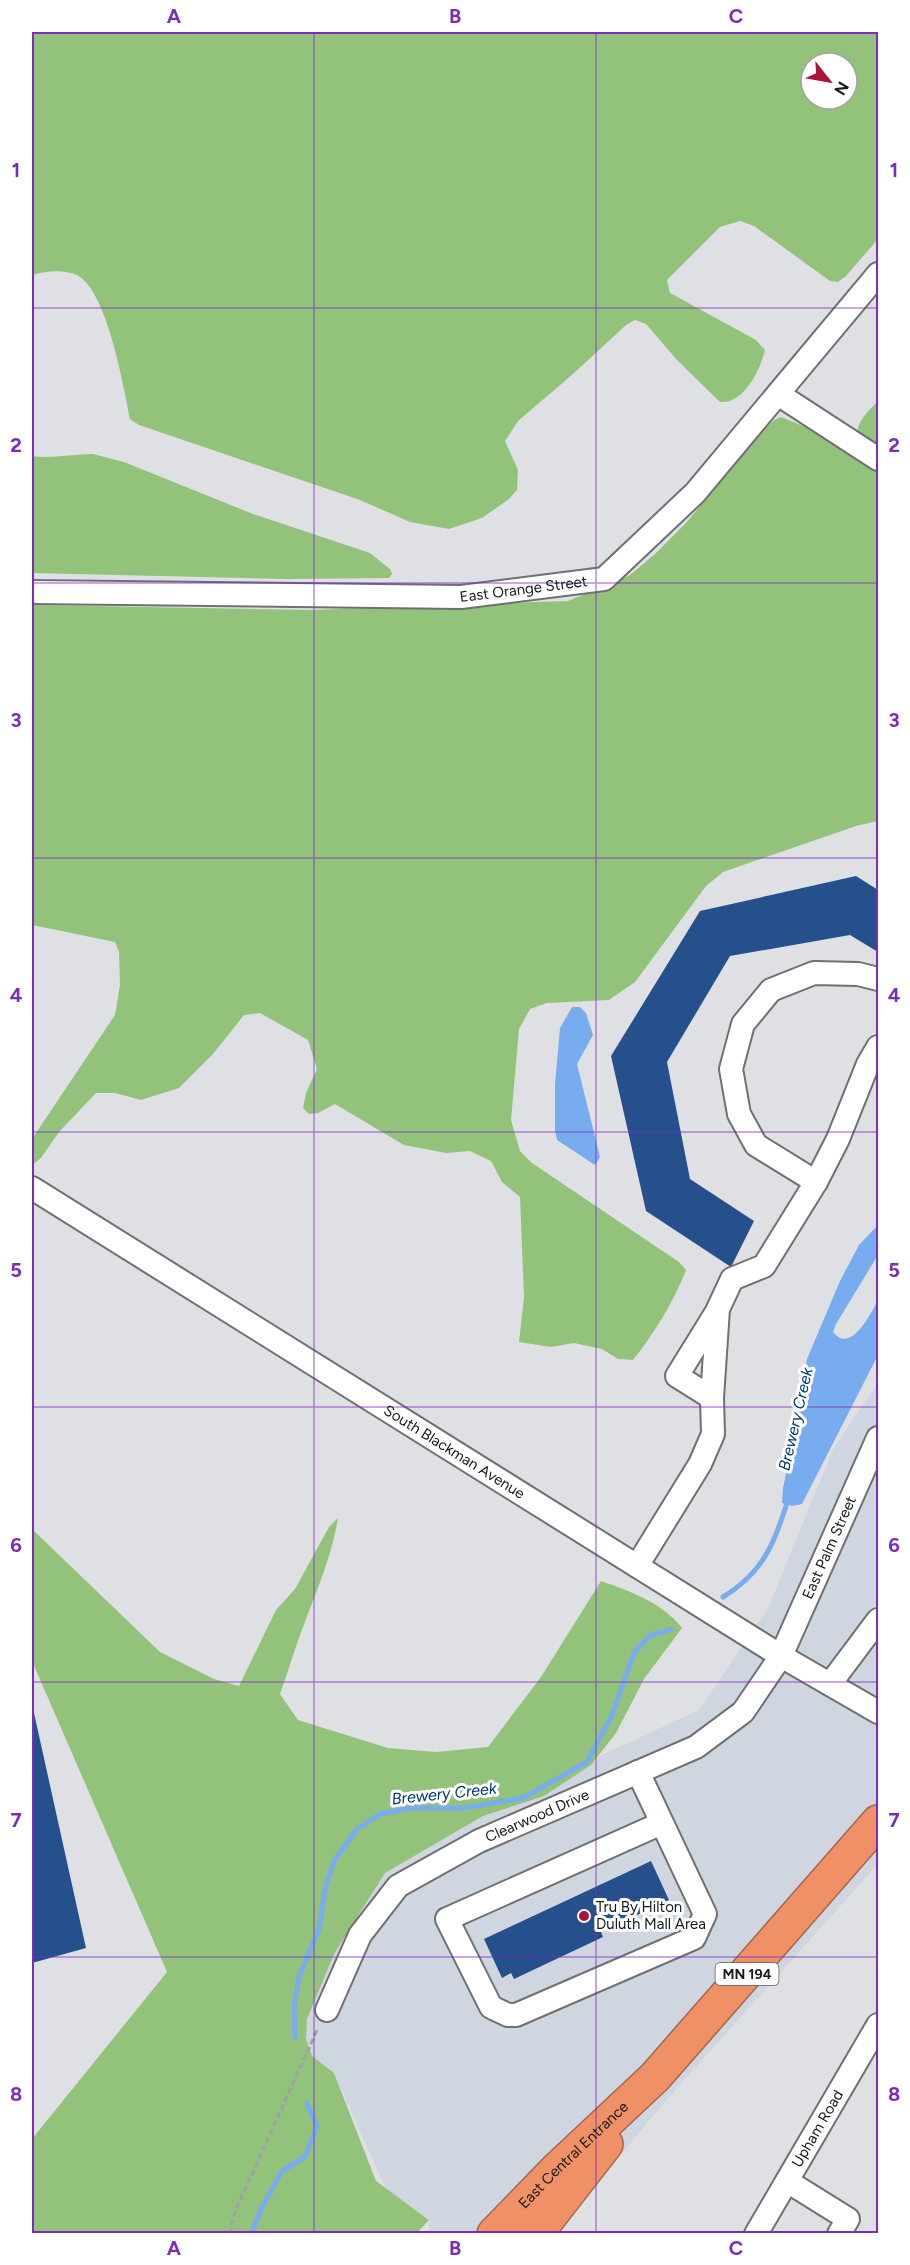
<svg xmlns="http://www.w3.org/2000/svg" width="910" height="2265" viewBox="0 0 910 2265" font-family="Figtree,sans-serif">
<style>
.built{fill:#d0d6df}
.green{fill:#93c27b;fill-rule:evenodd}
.water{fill:#78acee}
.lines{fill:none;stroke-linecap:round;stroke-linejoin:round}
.stream{stroke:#78acee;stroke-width:5}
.building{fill:#26508c}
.minor-casing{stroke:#6e7072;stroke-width:26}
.highway-casing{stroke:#a4664c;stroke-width:36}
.path{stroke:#a1a2a4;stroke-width:3;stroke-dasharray:6 3;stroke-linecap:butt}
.minor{stroke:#fff;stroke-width:22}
.highway{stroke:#ef9067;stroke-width:33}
.grid{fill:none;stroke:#7b2cbf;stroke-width:1.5;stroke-opacity:0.55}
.poi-dot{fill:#aa133b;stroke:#fff;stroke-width:2}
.labels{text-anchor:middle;stroke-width:6;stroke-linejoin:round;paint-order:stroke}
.shield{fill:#fff;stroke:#5d5e5f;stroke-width:1.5}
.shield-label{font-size:14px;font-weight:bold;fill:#18191a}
.street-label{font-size:15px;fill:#18191a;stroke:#fff}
.poi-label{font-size:15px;fill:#18191a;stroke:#fff;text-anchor:start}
.water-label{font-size:16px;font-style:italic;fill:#003771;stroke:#fff}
.neatline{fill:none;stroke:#7b2cbf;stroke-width:2}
.grid-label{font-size:20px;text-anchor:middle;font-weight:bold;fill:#7b2cbf}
</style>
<rect width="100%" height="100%" fill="#dfe0e3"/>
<!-- built -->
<polygon class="built" points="878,1383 878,1864 670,2096 555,2233 429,2233 429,2219 386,2189 334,2073 267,2021 368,1863 699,1710 768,1608 834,1447"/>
<!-- green -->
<g class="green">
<path d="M 32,32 L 878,32 L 878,239 L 846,276 L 838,282 L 830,281 L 754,226 L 740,221 L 720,227 L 667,280 L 670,293 L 756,340 L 765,350 C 760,370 744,404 720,402 L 677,360 L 646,324 L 635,320 L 626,325 L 573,374 L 518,421 L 505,441 L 518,470 L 517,490 L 509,499 L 482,518 L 449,529 L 410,522 L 360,500 L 139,425 L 130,419 C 124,388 107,290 77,275 C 64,269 45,271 32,275 ZM 811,63 L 847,63 L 847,99 L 811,99 Z"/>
<path d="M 878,401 L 878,452 L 857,436 C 857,420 869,411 878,401 Z"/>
<path d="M 781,417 L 808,428 L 878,472 L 878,821 L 856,826 L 723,872 L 706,886 L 635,982 L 609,1000 L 547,1003 L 530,1009 L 519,1029 L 511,1120 L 520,1151 L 532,1163 L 679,1262 L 686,1270 C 674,1301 654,1334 633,1360 L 618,1359 L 602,1349 L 574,1343 L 551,1347 L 519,1342 L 524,1297 L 520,1197 L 502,1182 L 491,1161 L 470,1151 L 446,1153 L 404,1145 L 335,1104 L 318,1113 L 309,1114 L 303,1108 L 306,1093 L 317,1069 L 308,1040 L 260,1013 L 244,1015 L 213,1054 L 179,1088 L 141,1100 L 115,1093 L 96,1093 L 59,1132 L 41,1158 L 32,1165 L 32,1139 L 115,1015 L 120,985 L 119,952 L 115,942 L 32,925 L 32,605 L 311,610 L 568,601 L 630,575 L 655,554 L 686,523 L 764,430 L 774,420 Z"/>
<path d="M 93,454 L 124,462 L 253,514 L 370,553 L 390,569 L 392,574 L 389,578 L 286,579 L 32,573 L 32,456 C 52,459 73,454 93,454 Z"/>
<path d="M 338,1518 C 332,1554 319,1585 306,1619 C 296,1644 289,1669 280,1694 L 298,1720 L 388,1748 L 436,1752 L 488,1747 L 541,1677 L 601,1581 C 630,1591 663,1603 682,1628 L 644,1679 L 616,1733 L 591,1765 L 544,1796 L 483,1816 L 385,1873 L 334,1954 L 307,2019 L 306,2039 L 312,2056 L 334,2073 L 376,2181 L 429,2220 L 417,2233 L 32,2233 L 32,2139 L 167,1972 L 32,1661 L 32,1529 L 160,1652 L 214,1679 L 239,1686 L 276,1610 L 295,1589 L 329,1527 Z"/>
</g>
<!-- water -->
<g class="water">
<polygon points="572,1007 580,1007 586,1013 593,1035 577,1064 600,1157 595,1165 557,1140 555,1131 555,1084 560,1028"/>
<path d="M 878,1225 L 878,1255 L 836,1324 L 833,1332 C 851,1355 871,1313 878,1300 L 878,1355 L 802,1504 L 792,1506 L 782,1503 L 783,1488 L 794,1437 L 807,1359 L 840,1281 L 859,1245 Z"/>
</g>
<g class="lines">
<!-- stream -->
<g class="stream">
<path d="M 723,1597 C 764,1572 774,1543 788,1500"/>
<polyline points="295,2038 294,2006 299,1977 319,1929 326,1885 334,1861 357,1829 380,1814 411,1808 464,1808 523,1798 587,1762 612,1715 634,1653 649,1636 671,1629"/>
<polyline points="251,2234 262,2207 282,2171 305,2157 317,2126 307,2103"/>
</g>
</g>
<!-- building -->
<g class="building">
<polygon points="856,876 878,890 878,952 850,935 730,956 667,1062 690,1179 754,1221 731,1267 646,1211 611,1056 700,911"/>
<polygon points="32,1704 86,1948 32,1963"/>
<polygon points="651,1861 669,1900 601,1932 603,1937 514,1979 511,1973 502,1978 484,1939"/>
</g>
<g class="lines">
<defs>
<g id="minor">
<polyline points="778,394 878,459"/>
<path id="s1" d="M 32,592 L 461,597 L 604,579 L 695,493 L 878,274"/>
<polyline points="816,1182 756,1145 739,1114 731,1069 743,1024 771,990 814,973 858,974 878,979"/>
<path id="s2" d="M 32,1188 L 781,1656 L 878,1712"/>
<polyline points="712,1398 677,1376 716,1313"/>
<polyline points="637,1566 700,1464 713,1434 712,1398 718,1309 732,1279 764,1266 816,1182 838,1139 868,1064 878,1047"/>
<polyline points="830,1684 878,1620"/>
<polyline points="638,1772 705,1914 694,1938 516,2015 508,2015 491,2007 447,1919 662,1823"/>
<path id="s3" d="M 327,2010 L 360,1935 L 398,1886 L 479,1841 L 696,1747 L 743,1712 L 781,1656 L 878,1438"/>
<polyline points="787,2181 848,2219 839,2234"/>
<path id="s4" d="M 756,2234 L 878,2025"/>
</g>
<g id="highway">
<path id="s5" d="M 494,2234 L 557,2169 L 655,2077 L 878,1822"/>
<polyline points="536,2234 606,2144"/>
</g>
</defs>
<!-- minor casing -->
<use href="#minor" class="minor-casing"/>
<!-- highway casing -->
<use href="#highway" class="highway-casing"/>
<!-- path -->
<polyline class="path" points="229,2234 237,2207 318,2028"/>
<!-- minor -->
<use href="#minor" class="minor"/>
<!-- highway -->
<use href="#highway" class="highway"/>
</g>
<!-- grid -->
<path class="grid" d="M 314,32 L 314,2234M 596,32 L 596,2234M 32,308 L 878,308M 32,583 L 878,583M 32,858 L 878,858M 32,1132 L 878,1132M 32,1407 L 878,1407M 32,1682 L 878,1682M 32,1957 L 878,1957"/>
<!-- markers -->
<circle class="poi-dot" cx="584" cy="1916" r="6"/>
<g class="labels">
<!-- shield labels -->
<rect class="shield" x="715.5" y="1963" width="63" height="22" rx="4.5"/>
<g class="shield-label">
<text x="747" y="1979">MN 194</text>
</g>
<!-- street labels -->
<g class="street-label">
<text dy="5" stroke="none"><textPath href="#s1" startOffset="492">East Orange Street</textPath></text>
<text dy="5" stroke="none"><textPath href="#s2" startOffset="498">South Blackman Avenue</textPath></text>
<text dy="5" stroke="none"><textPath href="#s3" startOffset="718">East Palm Street</textPath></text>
<text dy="5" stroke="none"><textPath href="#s3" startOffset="300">Clearwood Drive</textPath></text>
<text dy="5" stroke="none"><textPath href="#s4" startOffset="122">Upham Road</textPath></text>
<text dy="5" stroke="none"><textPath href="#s5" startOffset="112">East Central Entrance</textPath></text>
</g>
<!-- poi labels -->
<g class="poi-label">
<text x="596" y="1912">Tru By Hilton<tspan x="596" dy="17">Duluth Mall Area</tspan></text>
</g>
<!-- water labels -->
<g class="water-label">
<text transform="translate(795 1419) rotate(-77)" y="6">Brewery Creek</text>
<text transform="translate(444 1793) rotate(-6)" y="6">Brewery Creek</text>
</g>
</g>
<!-- border -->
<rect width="910" height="2265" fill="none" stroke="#ffffff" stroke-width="66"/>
<!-- north arrow -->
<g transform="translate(829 81) rotate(121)"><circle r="28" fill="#ffffff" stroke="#a3a3a3" stroke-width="1.5"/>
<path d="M0-4.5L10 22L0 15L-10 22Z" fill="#aa133b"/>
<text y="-9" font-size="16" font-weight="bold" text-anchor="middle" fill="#18191a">N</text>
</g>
<rect x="33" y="33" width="844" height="2199" class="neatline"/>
<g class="grid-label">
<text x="174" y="23">A</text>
<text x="455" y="23">B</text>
<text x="736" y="23">C</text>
<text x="16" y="177">1</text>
<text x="894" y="177">1</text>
<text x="16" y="452">2</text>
<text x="894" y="452">2</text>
<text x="16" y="727">3</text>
<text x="894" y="727">3</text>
<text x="16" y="1002">4</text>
<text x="894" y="1002">4</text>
<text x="16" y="1277">5</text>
<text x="894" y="1277">5</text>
<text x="16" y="1552">6</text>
<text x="894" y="1552">6</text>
<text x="16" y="1827">7</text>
<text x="894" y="1827">7</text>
<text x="16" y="2101">8</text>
<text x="894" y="2101">8</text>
<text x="174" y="2255">A</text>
<text x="455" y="2255">B</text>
<text x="736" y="2255">C</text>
</g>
</svg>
